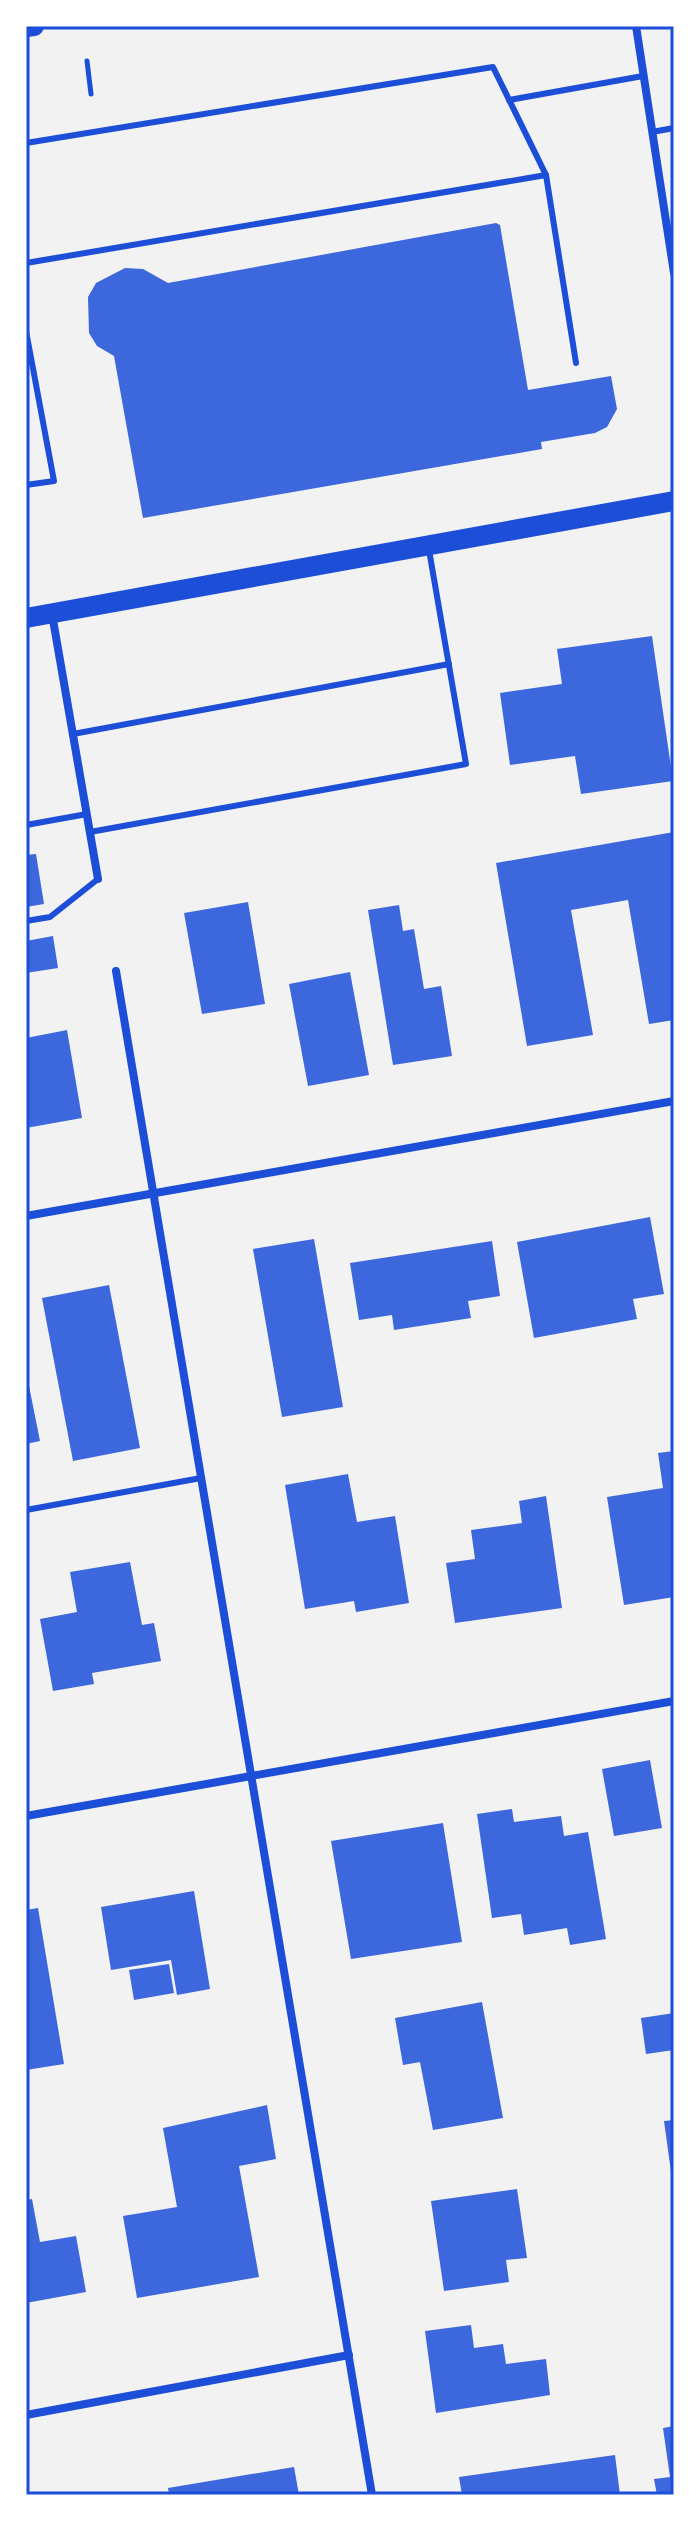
<svg xmlns="http://www.w3.org/2000/svg" width="700" height="2521" viewBox="0 0 700 2521" font-family="Rubik,sans-serif">
<style>
.building{fill:#3d67dc}
.lines{fill:none;stroke-linecap:round;stroke-linejoin:round}
.path{stroke:#1d4ed8;stroke-width:5}
.service{stroke:#1d4ed8;stroke-width:6}
.minor{stroke:#1d4ed8;stroke-width:8}
.primary{stroke:#1d4ed8;stroke-width:20}
.neatline{fill:none;stroke:#1d4ed8;stroke-width:3}
</style>
<rect width="100%" height="100%" fill="#f2f2f2"/>
<!-- building -->
<g class="building">
<polygon points="496,223 500,225 528,390 611,376 617,409 607,427 595,433 541,442 542,449 143,518 114,356 97,346 89,333 88,297 96,283 125,268 143,269 168,283"/>
<polygon points="652,636 673,781 581,794 575,756 510,765 500,693 562,684 557,649"/>
<polygon points="674,832 674,1020 649,1024 628,900 571,910 593,1035 527,1046 496,863"/>
<polygon points="36,854 44,904 26,907 26,855"/>
<polygon points="248,902 265,1004 202,1014 184,913"/>
<polygon points="399,905 403,931 414,929 424,989 441,986 452,1056 393,1065 368,910"/>
<polygon points="53,936 58,968 26,973 26,941"/>
<polygon points="350,972 369,1075 308,1086 289,984"/>
<polygon points="67,1030 82,1118 26,1128 26,1038"/>
<polygon points="650,1217 664,1294 633,1299 637,1319 534,1338 517,1242"/>
<polygon points="314,1239 343,1407 282,1417 253,1249"/>
<polygon points="492,1241 500,1296 468,1301 471,1318 394,1330 392,1315 359,1320 350,1263"/>
<polygon points="109,1285 140,1448 73,1461 42,1298"/>
<polygon points="26,1371 40,1441 26,1444"/>
<polygon points="674,1451 674,1597 624,1605 607,1497 663,1488 658,1453"/>
<polygon points="348,1474 357,1522 395,1516 409,1603 356,1612 354,1601 305,1609 285,1485"/>
<polygon points="546,1496 562,1608 455,1623 446,1563 475,1559 471,1530 522,1523 519,1501"/>
<polygon points="130,1562 142,1625 154,1623 161,1661 92,1673 94,1684 53,1691 40,1619 77,1612 70,1572"/>
<polygon points="650,1760 662,1828 614,1836 602,1769"/>
<polygon points="512,1809 514,1822 561,1816 564,1836 588,1832 606,1939 570,1945 567,1928 524,1935 521,1914 492,1918 477,1814"/>
<polygon points="443,1823 462,1942 351,1959 331,1841"/>
<polygon points="194,1891 210,1989 177,1995 171,1960 111,1970 101,1907"/>
<polygon points="38,1908 64,2064 26,2070 26,1910"/>
<polygon points="169,1964 174,1993 134,2000 129,1970"/>
<polygon points="482,2002 503,2118 433,2130 420,2062 403,2065 395,2018"/>
<polygon points="674,2013 674,2050 646,2054 641,2018"/>
<polygon points="267,2105 276,2159 239,2166 259,2277 137,2298 123,2216 177,2207 163,2128"/>
<polygon points="674,2120 674,2179 672,2179 664,2121"/>
<polygon points="517,2189 527,2258 506,2260 509,2282 444,2291 431,2201"/>
<polygon points="32,2199 40,2242 76,2236 86,2292 26,2303 26,2200"/>
<polygon points="471,2325 474,2348 503,2344 506,2364 546,2359 550,2395 436,2413 425,2331"/>
<polygon points="674,2426 674,2495 657,2495 654,2479 670,2477 663,2428"/>
<polygon points="615,2455 620,2495 462,2495 459,2477"/>
<polygon points="294,2467 299,2495 169,2495 168,2488"/>
</g>
<g class="lines">
<!-- path -->
<polyline class="path" points="87,61 91,94"/>
<!-- service -->
<g class="service">
<polyline points="509,100 643,76"/>
<polyline points="652,132 674,128"/>
<polyline points="26,143 493,67 546,175"/>
<polyline points="26,263 546,175 576,363"/>
<polyline points="26,331 54,481 26,485"/>
<polyline points="73,734 449,664"/>
<polyline points="26,825 87,814"/>
<polyline points="90,832 466,764 429,550"/>
<polyline points="26,921 50,917 98,879"/>
<polyline points="26,1510 201,1478"/>
</g>
<!-- minor -->
<g class="minor">
<polyline points="636,26 674,273"/>
<polyline points="52,614 98,879"/>
<polyline points="116,971 372,2495"/>
<polyline points="26,1216 674,1101"/>
<polyline points="26,1816 674,1701"/>
<polyline points="26,2415 349,2355"/>
</g>
<!-- primary -->
<g class="primary">
<polyline points="26,27 34,26"/>
<polyline points="26,618 674,501"/>
</g>
</g>
<!-- border -->
<rect width="700" height="2521" fill="none" stroke="#ffffff" stroke-width="56"/>
<rect x="28" y="28" width="644" height="2465" class="neatline"/>
</svg>
